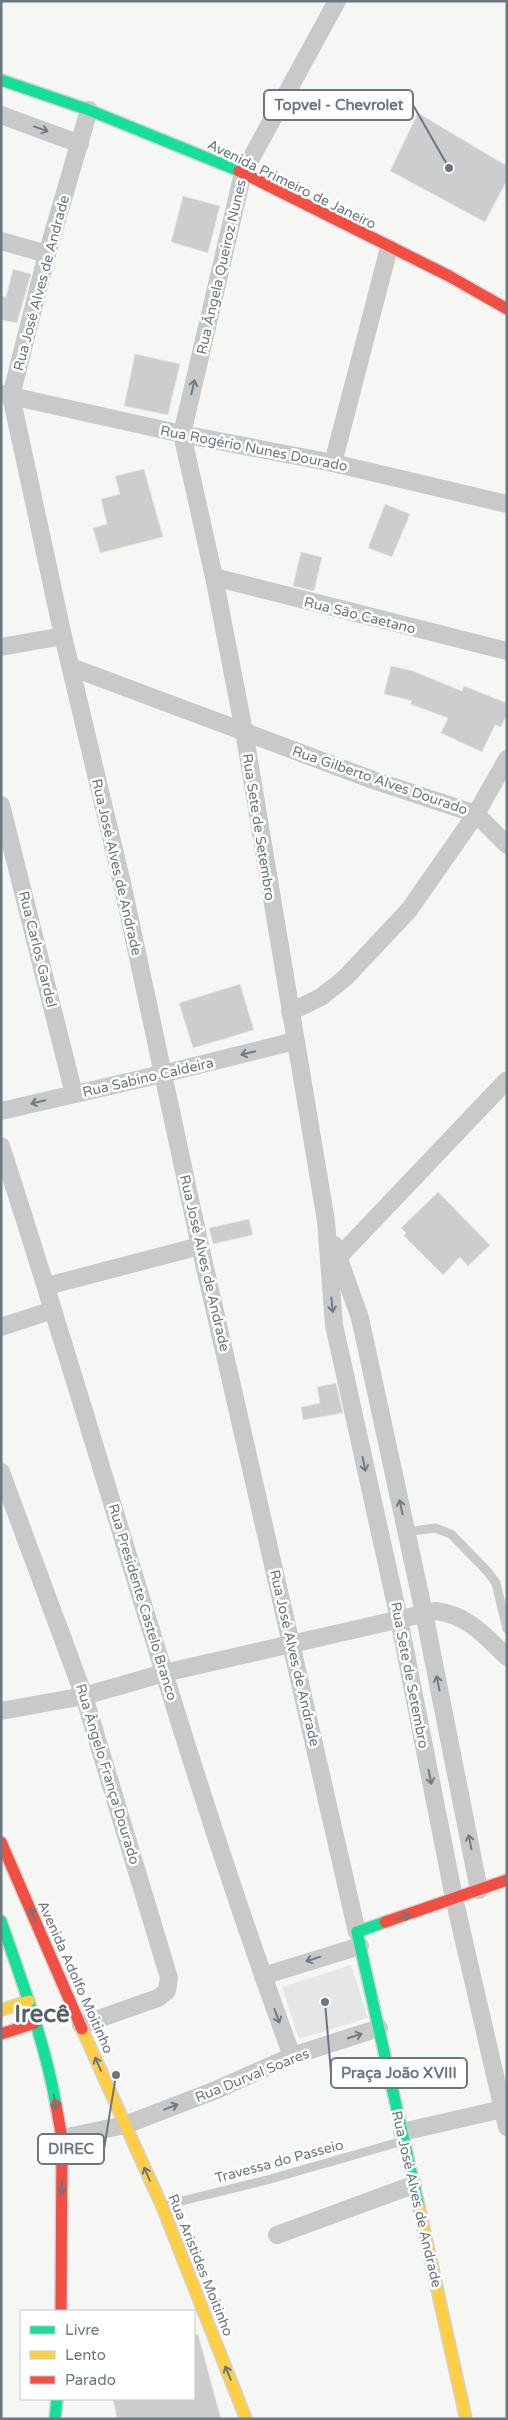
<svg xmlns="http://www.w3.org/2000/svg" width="508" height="2420" viewBox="0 0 508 2420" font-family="'Varela Round',sans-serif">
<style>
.green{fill:#e4e7e3}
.building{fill:#cccdce;stroke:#e6e6e4}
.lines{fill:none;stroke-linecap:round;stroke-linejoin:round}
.fast-casing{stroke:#d2d2d2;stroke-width:14}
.slow-casing{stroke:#d2d2d2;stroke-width:14}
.jam-casing{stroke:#d2d2d2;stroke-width:14}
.lane{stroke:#c8caca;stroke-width:9}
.street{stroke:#c8caca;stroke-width:18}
.fast{stroke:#16e098;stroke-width:11}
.slow{stroke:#ffcf43;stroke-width:11}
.jam{stroke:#f24e42;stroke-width:11}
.oneway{stroke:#6f7b85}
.oneway2{stroke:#6a7781}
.labels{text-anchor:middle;stroke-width:5;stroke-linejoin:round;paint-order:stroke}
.street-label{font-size:14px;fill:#6a7781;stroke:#fff}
.town-label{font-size:24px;font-weight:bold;fill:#566067;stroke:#fff}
.leader{fill:none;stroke:#6a7781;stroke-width:2}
.callout-dot{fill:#6a7781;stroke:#fff;stroke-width:2}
.callout{fill:#fff;stroke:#6a7781;stroke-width:2}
.callout-label{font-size:15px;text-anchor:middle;font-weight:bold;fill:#6a7781}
</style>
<rect width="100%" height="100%" fill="#f6f6f5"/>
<!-- green -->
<polygon class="green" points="351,1965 368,2018 299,2039 282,1987"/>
<!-- building -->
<g class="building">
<polygon points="418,113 507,166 507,180 485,222 390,171"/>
<polygon points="183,196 220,206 208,253 171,242"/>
<polygon points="13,269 31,274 17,323 1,320 1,296 6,297"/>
<polygon points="135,354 180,364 168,415 124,406"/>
<polygon points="144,469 163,537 100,553 93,528 107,524 101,499 120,494 115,476"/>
<polygon points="385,504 410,514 392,557 368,548"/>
<polygon points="301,552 322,557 314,591 293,586"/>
<polygon points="391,666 413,671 462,691 464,686 507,703 507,714 501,727 495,725 482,752 441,733 448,718 410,704 412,701 384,694"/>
<polygon points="240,984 254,1030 193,1048 179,1003"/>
<polygon points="438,1192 490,1245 468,1266 460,1257 443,1275 404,1236 406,1233 401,1228"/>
<polygon points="249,1219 253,1235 213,1244 209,1228"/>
<polygon points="336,1383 343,1413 303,1420 301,1407 320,1403 317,1387"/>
<polygon points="198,2334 221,2419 117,2419 113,2399 194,2399 194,2335"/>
</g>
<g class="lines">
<defs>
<g id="fast">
<polyline points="1,80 89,110 239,171"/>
<path d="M 1,1921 C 22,1982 45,2042 56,2105"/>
<polyline points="385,1922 357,1932 419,2207"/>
<polyline points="55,2419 57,2399"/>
</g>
<g id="slow">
<polyline points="1,2010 29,2001"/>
<polyline points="82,2029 162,2206 246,2419"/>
<polyline points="419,2207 466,2419"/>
</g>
<g id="jam">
<polyline points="239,171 449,276 507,309"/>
<polyline points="1,1842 82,2029"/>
<polyline points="385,1922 507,1880"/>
<polyline points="1,2034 35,2023"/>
<polyline points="56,2105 62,2138 61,2311"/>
</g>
</defs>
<!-- fast casing -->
<use href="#fast" class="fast-casing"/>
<!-- slow casing -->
<use href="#slow" class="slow-casing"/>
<!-- jam casing -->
<use href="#jam" class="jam-casing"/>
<!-- lane -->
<g class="lane">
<polyline points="406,1532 435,1528 451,1534 488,1572 496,1583 507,1629"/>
<polyline points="162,2206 267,2180 403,2141"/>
</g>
<!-- street -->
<g class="street">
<polyline points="337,1 243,173 182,434 214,577 244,731 326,1221 334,1325 399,1619 454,1898 507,2127"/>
<polyline points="89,110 47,254 11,396 63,636 122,883 200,1246 357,1932"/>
<polyline points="1,115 80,144"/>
<polyline points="1,241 47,254"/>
<polyline points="2,394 182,434 333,463 507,504"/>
<polyline points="333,463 389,248"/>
<polyline points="214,577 507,651"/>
<polyline points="1,647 63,636"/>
<polyline points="71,667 373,780 476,814 507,845"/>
<polyline points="1,805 74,1094"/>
<polyline points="290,1012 321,997 345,978 409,910 476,814 507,759"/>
<polyline points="1,1111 162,1074 295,1041"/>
<path d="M 1,1146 C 100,1449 182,1757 292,2056"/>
<polyline points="334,1245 360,1318 424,1613 479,1890"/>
<polyline points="332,1264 507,1080"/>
<polyline points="47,1286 200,1246"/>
<polyline points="1,1327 53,1310"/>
<polyline points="1,1472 84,1696 169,1978 167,1991 158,1998 81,2025"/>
<path d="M 1,1711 L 84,1696 L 164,1673 L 436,1611 C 468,1615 485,1636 507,1657"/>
<polyline points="263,1976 360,1946"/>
<polyline points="402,2132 507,2108"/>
<polyline points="62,2138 125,2125 216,2090 292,2056 379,2028"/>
<polyline points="277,2235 413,2185"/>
</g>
<!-- fast -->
<use href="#fast" class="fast"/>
<!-- slow -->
<use href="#slow" class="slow"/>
<!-- jam -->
<use href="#jam" class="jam"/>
</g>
<!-- one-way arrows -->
<defs><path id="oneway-shaft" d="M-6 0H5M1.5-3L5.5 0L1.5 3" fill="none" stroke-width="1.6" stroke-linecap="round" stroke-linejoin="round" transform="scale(1.25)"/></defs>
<g class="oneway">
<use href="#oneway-shaft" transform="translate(41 129) rotate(20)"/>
<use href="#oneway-shaft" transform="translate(193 387) rotate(-77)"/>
<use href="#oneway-shaft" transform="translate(248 1053) rotate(166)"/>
<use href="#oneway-shaft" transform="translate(38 1102) rotate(167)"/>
<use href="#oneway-shaft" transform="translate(332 1305) rotate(85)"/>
<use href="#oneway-shaft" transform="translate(364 1464) rotate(78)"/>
<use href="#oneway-shaft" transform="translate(401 1507) rotate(-102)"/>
<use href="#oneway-shaft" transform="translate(438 1683) rotate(-101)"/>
<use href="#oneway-shaft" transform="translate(430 1777) rotate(79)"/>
<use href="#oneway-shaft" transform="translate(470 1842) rotate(-101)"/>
<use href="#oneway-shaft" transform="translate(313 1959) rotate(162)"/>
<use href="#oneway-shaft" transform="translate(277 2016) rotate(70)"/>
<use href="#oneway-shaft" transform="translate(355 2036) rotate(-18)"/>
<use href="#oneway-shaft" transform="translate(171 2107) rotate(-21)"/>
</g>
<g class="oneway2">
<use href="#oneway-shaft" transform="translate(33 1915) rotate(-113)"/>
<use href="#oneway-shaft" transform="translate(403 1917) rotate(-20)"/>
<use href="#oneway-shaft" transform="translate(98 2064) rotate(-114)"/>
<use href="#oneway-shaft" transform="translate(55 2102) rotate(80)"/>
<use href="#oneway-shaft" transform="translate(147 2174) rotate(-114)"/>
<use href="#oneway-shaft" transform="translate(62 2187) rotate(90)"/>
<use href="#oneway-shaft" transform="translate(228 2373) rotate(-112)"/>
</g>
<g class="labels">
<!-- street labels -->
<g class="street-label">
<text transform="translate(292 184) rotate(26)" y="5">Avenida Primeiro de Janeiro</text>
<text transform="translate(221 267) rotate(-77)" y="5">Rua Ângela Queiroz Nunes</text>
<text transform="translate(41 283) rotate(-75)" y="5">Rua José Alves de Andrade</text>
<text transform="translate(254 448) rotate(11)" y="5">Rua Rogério Nunes Dourado</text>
<text transform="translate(360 615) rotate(14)" y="5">Rua São Caetano</text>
<text transform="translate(380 780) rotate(19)" y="5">Rua Gilberto Alves Dourado</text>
<text transform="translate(259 827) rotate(81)" y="5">Rua Sete de Setembro</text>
<text transform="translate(117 867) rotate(77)" y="5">Rua José Alves de Andrade</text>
<text transform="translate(38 949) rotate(76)" y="5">Rua Carlos Gardel</text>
<text transform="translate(148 1077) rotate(-13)" y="5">Rua Sabino Caldeira</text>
<text transform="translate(205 1263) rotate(77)" y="5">Rua José Alves de Andrade</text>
<text transform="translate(143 1602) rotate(73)" y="5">Rua Presidente Castelo Branco</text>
<text transform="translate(295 1658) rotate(77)" y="5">Rua José Alves de Andrade</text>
<text transform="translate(410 1675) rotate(79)" y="5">Rua Sete de Setembro</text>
<text transform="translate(108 1774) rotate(73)" y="5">Rua Ângelo França Dourado</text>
<text transform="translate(76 1977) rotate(66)" y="5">Avenida Adolfo Moitinho</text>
<text transform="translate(252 2075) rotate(-22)" y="5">Rua Durval Soares</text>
<text transform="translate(279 2161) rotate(-15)" y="5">Travessa do Passeio</text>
<text transform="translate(417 2199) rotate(77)" y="5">Rua José Alves de Andrade</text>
<text transform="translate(201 2265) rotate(68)" y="5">Rua Aristides Moitinho</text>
</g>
<!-- town labels -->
<g class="town-label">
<text x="42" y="2022">Irecê</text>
</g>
</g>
<!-- callouts -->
<path class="leader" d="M449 168L413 105M325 2002L331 2073M116 2075L104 2149"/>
<g class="callout-dot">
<circle cx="449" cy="168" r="5"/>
<circle cx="325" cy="2002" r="5"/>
<circle cx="116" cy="2075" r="5"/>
</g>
<g class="callout">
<rect x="264" y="90" width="149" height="30" rx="5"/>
<rect x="331" y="2058" width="136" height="30" rx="5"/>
<rect x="38" y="2134" width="66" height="30" rx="5"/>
</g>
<g class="callout-label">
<text x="339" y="110">Topvel - Chevrolet</text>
<text x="399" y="2078">Praça João XVIII</text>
<text x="71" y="2154">DIREC</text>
</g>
<!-- border -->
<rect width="508" height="2420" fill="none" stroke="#6a7781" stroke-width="5"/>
<!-- legend -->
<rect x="20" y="2310" width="175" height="90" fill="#ffffff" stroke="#c3c9cd"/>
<rect x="30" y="2326" width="25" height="8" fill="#16e098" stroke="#c3c9cd"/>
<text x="65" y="2335" font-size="15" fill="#6a7781">Livre</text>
<rect x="30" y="2351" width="25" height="8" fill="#ffcf43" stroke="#c3c9cd"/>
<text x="65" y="2360" font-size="15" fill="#6a7781">Lento</text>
<rect x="30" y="2376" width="25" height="8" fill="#f24e42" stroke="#c3c9cd"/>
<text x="65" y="2385" font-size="15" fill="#6a7781">Parado</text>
</svg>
